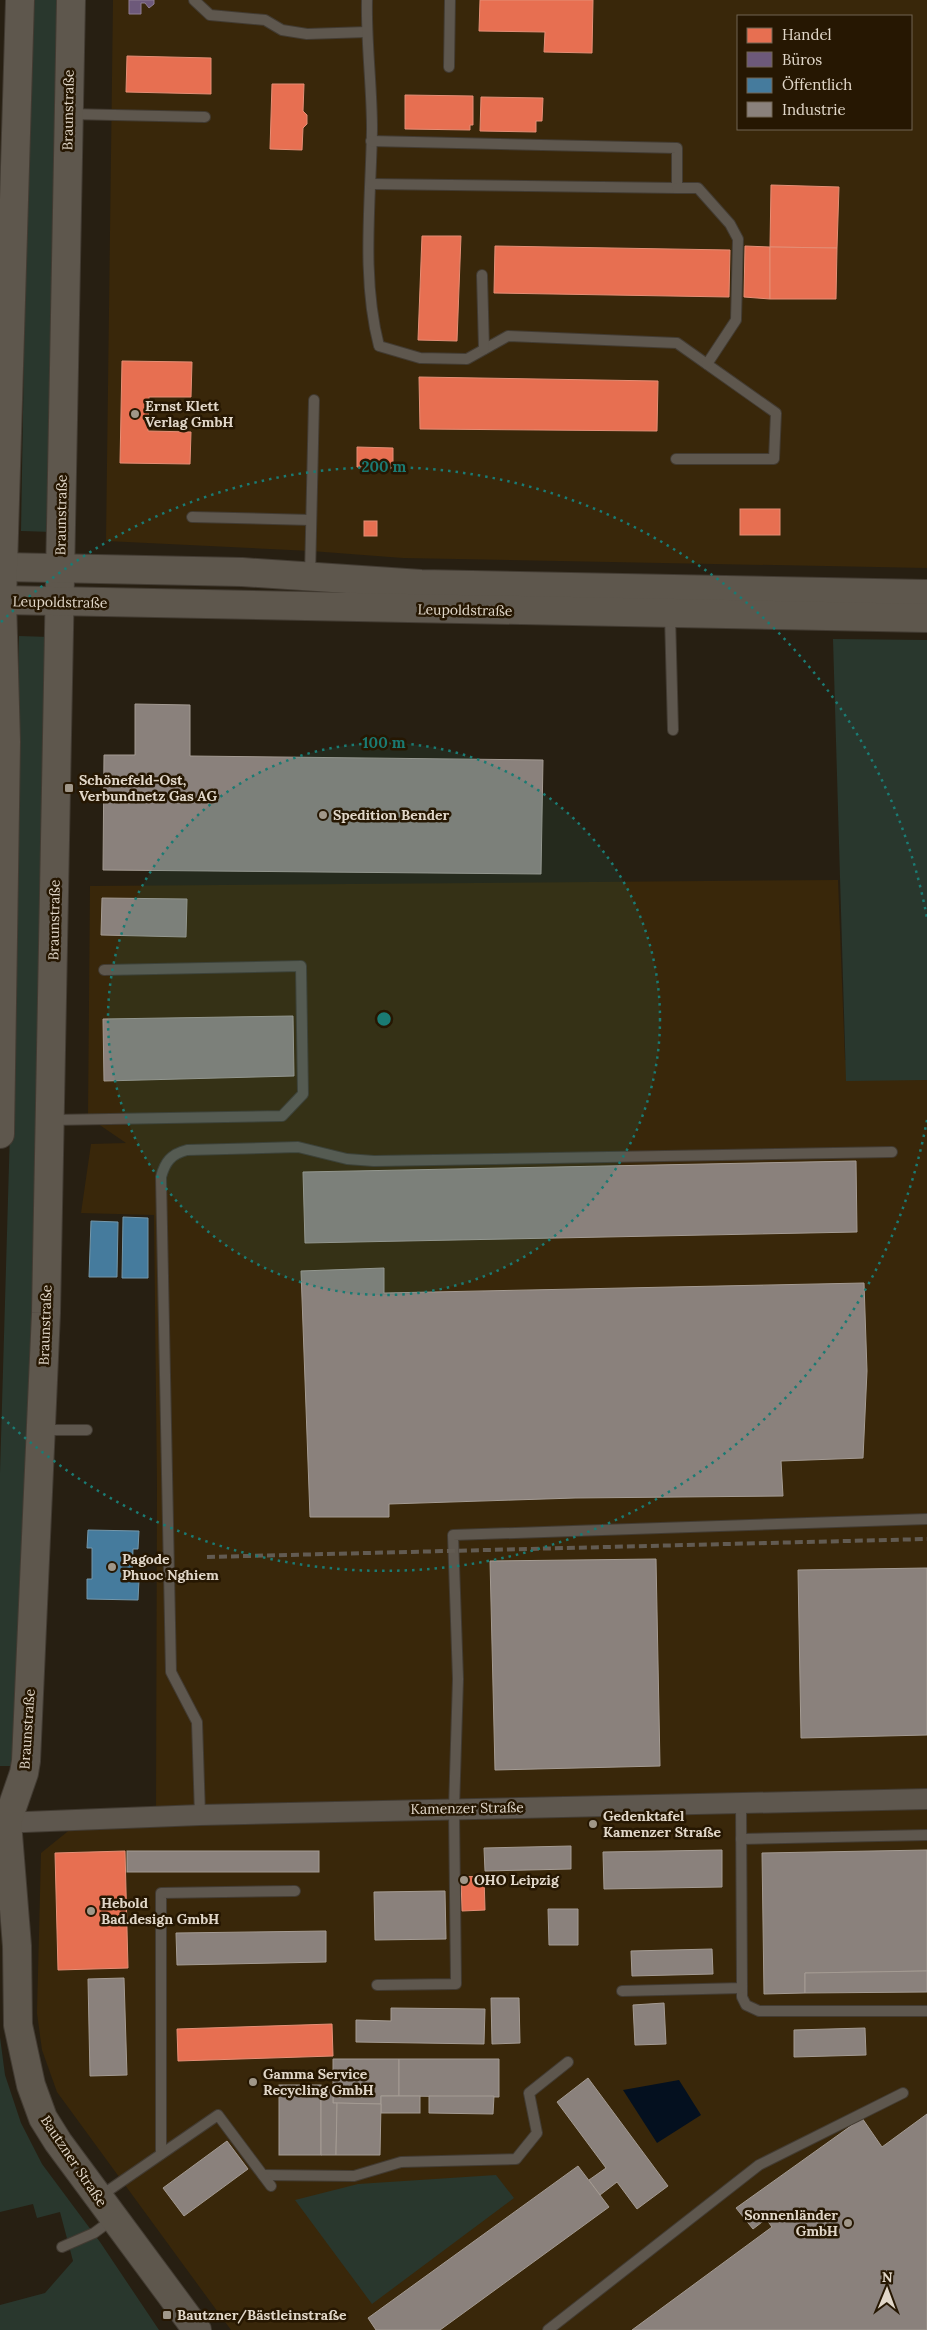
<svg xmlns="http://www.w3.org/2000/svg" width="927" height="2330" viewBox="0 0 927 2330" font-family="Lora,serif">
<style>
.built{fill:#39270a;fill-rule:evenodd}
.green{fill:#29372d}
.water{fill:#04101f}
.shops{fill:#e76f51;stroke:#e58e75}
.offices{fill:#6d597a;stroke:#907f92}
.public{fill:#457b9d;stroke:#7497aa}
.industry{fill:#8a817c;stroke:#a49b93}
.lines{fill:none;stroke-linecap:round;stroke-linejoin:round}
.service-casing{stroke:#423b32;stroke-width:12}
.minor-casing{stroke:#423b32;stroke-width:22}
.secondary-casing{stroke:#423b32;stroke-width:30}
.service{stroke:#5e574e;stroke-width:10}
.minor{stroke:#5e574e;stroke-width:20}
.secondary{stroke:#5e574d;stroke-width:28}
.rail{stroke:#625b52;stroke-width:4;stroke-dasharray:8 4;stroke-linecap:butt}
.ring{fill:none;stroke:#1a7b73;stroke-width:2.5;stroke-dasharray:2.5 5}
.poi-dot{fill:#a09789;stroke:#261702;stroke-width:2}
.labels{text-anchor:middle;stroke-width:5;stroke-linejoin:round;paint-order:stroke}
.street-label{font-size:14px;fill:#e1d7c9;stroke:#261702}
.poi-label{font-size:14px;font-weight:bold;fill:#e1d7c9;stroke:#261702;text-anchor:start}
.centre{fill:#1a7b73;stroke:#261702;stroke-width:2.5}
.ring-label{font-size:15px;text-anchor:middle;font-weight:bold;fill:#1a7b73;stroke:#261702;stroke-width:5;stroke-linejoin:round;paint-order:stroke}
</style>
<rect width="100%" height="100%" fill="#271f12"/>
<!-- built -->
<g class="built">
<path d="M 113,0 L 927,0 L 927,568 L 403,558 L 311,551 L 106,541 ZM 738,16 L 911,16 L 911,129 L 738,129 Z"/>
<polygon points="838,880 845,1060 927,1061 927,2330 231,2330 57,2092 42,2050 37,2013 41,1853 72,1828 156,1812 157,1486 154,1215 81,1213 91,1144 126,1143 88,1117 90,886"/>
</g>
<!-- green -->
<g class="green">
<polygon points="30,0 62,0 53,532 21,531"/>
<polygon points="19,636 50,637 37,1283 16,1766 0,1766 0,1473 11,1096"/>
<polygon points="833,639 927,640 927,1080 846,1081"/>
<polygon points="0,2037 5,2075 21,2123 42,2164 100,2242 159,2330 0,2330 0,2305 45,2293 73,2261 60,2212 37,2218 33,2204 0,2212"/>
<polygon points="496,2175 514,2198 372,2304 295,2200 358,2184"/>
</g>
<!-- water -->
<polygon class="water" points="679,2080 701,2115 657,2143 623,2090"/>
<!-- shops -->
<g class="shops">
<polygon points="480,0 593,0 592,53 544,52 545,32 479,31"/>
<polygon points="127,56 211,58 211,94 126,92"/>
<polygon points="272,84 304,84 303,111 307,115 307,124 303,128 302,150 270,149"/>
<polygon points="405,95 473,96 473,125 470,125 470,130 405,129"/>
<polygon points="481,97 543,98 542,121 536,121 536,132 480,131"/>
<polygon points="771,185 839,187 837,248 770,247"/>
<polygon points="422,236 461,236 457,341 418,340"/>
<polygon points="495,246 730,250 729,297 494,293"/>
<polygon points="745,246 770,247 770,299 744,297"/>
<polygon points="770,247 837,248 836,299 770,299"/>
<polygon points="122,361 192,362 191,397 149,397 148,431 191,432 190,464 120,463"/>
<polygon points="419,377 658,381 657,431 420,429"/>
<polygon points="357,447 393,448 393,468 357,467"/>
<rect x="740" y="509" width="40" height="26"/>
<rect x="364" y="521" width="13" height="15"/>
<polygon points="125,1851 128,1968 58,1970 55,1853"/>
<polygon points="484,1876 485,1910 462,1911 461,1877"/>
<polygon points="332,2024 333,2056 178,2061 177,2029"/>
</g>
<!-- offices -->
<polygon class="offices" points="129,0 154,0 154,4 149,8 145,3 141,3 141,14 129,14"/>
<!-- public -->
<g class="public">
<polygon points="123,1217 148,1218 148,1278 122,1278"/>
<polygon points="91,1221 118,1222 117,1277 89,1277"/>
<polygon points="88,1530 139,1531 138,1549 133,1549 132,1579 139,1580 138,1600 87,1599 87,1579 92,1579 92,1548 87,1548"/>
</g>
<!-- industry -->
<g class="industry">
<polygon points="135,704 190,705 190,756 543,760 541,874 103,870 104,755 135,755"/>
<polygon points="102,898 187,899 186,937 101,935"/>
<polygon points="293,1016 294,1076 104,1081 103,1019"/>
<polygon points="856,1161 857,1232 305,1243 303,1172"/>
<polygon points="384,1268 384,1293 864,1283 867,1371 863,1458 781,1461 783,1496 575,1498 389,1504 389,1517 310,1517 301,1271"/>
<polygon points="656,1559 660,1766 495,1770 490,1561"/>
<polygon points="927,1568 927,1735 801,1738 798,1570"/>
<polygon points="571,1846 571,1869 485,1871 484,1848"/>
<polygon points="722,1850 722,1887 604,1889 603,1852"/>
<polygon points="927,1850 927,1971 805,1973 805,1993 764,1994 762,1853"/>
<rect x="127" y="1851" width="192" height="21"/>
<polygon points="445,1891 446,1939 375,1940 374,1892"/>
<polygon points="548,1909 578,1909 578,1945 549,1945"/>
<polygon points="326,1931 326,1962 177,1965 176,1933"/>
<polygon points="712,1949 713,1974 632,1976 631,1951"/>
<polygon points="927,1971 927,1992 805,1993 805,1973"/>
<polygon points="124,1978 127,2075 90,2076 88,1979"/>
<polygon points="491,1998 519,1998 520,2043 492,2044"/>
<polygon points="664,2003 666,2044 635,2045 633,2005"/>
<polygon points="391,2008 485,2009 484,2044 356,2042 356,2020 391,2021"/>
<polygon points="865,2028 866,2055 794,2057 794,2030"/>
<polygon points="333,2059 399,2059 399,2096 381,2096 381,2104 333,2103"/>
<polygon points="399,2059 499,2059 499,2097 399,2096"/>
<polygon points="588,2078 668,2186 637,2209 617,2182 600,2195 589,2180 606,2168 557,2102"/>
<rect x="279" y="2085" width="42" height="70"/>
<polygon points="321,2089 333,2090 333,2103 337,2103 336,2155 321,2155"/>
<rect x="381" y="2096" width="39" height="17"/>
<polygon points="429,2096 494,2096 493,2114 429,2113"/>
<polygon points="337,2103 381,2104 380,2155 336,2155"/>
<polygon points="927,2114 927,2330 632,2330 772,2227 766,2219 753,2229 736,2208 862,2118 882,2147"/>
<polygon points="227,2141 248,2169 184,2216 163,2188"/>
<polygon points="578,2166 609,2207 440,2330 376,2330 368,2318"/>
</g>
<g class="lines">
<defs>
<g id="service">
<polyline points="194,0 210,15 265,20 282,30 307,34 367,32"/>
<path d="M 367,0 C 366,43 372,86 372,129 C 371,200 361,277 379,346 L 420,358 L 467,359 L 508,336 L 677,343 L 776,413 L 774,459 L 676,459"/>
<polyline points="449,67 450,0"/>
<polyline points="69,114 205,117"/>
<polyline points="371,184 677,188 677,148 371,141"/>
<polyline points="677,188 698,188 730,224 738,239 736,320 707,364"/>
<polyline points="482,275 484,349"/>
<polyline points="192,517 311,520"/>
<polyline points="310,576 314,400"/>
<polyline points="670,615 673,730"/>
<polyline points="51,1120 282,1116 303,1094 301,966 104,970"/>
<polyline points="42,1430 87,1430"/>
<path d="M 200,1815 L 197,1722 L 171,1672 L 161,1177 C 165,1162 171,1154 187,1150 L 298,1147 L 347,1159 L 374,1161 L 892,1152"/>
<polyline points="741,1839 927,1835"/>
<polyline points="377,1985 456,1984 454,1809 458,1679 453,1535 927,1519"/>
<polyline points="742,1988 742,1997 746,2005 759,2011 927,2011"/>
<polyline points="622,1991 742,1988 741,1803"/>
<polyline points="161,2154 161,1893 295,1891"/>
<polyline points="263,2175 354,2176 401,2162 516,2159 537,2133 529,2093 568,2062"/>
<polyline points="99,2197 218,2115 271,2186"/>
<polyline points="62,2247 94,2233 113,2219"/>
<polyline points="548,2330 759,2165 903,2093"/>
</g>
<polyline id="minor" points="0,1823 200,1815 927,1799"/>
<g id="secondary">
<polyline points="71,0 46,1313 26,1761 24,1773 7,1822 17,1946 18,2025 31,2085 43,2118 58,2142 197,2330"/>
<polyline points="3,567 242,572 421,584 927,594"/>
<polyline points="2,600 927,618"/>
<polyline points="0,1134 6,742 2,600 20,0"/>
</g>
</defs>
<!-- service casing -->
<use href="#service" class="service-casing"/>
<!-- minor casing -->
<use href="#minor" class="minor-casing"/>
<!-- secondary casing -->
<use href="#secondary" class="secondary-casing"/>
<!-- service -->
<use href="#service" class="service"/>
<!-- minor -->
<use href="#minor" class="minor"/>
<!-- secondary -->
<use href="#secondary" class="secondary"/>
<!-- rail -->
<polyline class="rail" points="207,1557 927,1539"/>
</g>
<!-- distance rings -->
<circle cx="384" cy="1019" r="276" fill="#1a7b73" fill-opacity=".12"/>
<g class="ring">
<circle cx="384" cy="1019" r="276"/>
<path d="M927 1120A552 552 0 0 1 1 1416M1 622A552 552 0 0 1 927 918"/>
</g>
<!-- markers -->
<g class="poi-dot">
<circle cx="135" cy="414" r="5"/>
<rect x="64" y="783" width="10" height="10" rx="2.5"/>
<circle cx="323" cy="815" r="5"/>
<circle cx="112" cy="1567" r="5"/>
<circle cx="593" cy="1824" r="5"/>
<circle cx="464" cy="1880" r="5"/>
<circle cx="91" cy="1911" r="5"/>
<circle cx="253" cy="2082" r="5"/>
<circle cx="848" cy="2223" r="5"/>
<rect x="162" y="2310" width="10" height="10" rx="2.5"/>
</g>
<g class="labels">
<!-- street labels -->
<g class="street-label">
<text transform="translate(68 110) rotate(-89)" y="5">Braunstraße</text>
<text transform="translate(61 515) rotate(-89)" y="5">Braunstraße</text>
<text transform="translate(60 602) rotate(1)" y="5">Leupoldstraße</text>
<text transform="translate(465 610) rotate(1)" y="5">Leupoldstraße</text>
<text transform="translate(54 920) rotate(-89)" y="5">Braunstraße</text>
<text transform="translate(45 1325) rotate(-88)" y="5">Braunstraße</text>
<text transform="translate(27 1729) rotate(-86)" y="5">Braunstraße</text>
<text transform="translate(467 1808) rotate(-1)" y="5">Kamenzer Straße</text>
<text transform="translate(74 2161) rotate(56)" y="5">Bautzner Straße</text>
</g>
<!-- poi labels -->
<g class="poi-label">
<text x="145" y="411">Ernst Klett<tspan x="145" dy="16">Verlag GmbH</tspan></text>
<text x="79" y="785">Schönefeld-Ost,<tspan x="79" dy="16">Verbundnetz Gas AG</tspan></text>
<text x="333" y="820">Spedition Bender</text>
<text x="122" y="1564">Pagode<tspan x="122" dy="16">Phuoc Nghiem</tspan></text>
<text x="603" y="1821">Gedenktafel<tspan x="603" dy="16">Kamenzer Straße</tspan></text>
<text x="474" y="1885">OHO Leipzig</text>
<text x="101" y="1908">Hebold<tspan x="101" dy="16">Bad.design GmbH</tspan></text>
<text x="263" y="2079">Gamma Service<tspan x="263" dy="16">Recycling GmbH</tspan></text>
<text x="838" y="2220" text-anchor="end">Sonnenländer<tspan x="838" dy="16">GmbH</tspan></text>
<text x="177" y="2320">Bautzner/Bästleinstraße</text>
</g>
</g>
<circle cx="384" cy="1019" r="8" class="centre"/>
<g class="ring-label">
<text x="384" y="472">200 m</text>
<text x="384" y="748">100 m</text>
</g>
<!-- legend -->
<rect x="737" y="15" width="175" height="115" fill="#261702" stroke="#716452"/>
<rect x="747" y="28" width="25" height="15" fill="#e76f51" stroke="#716452"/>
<text x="782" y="40" font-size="15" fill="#e1d7c9">Handel</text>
<rect x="747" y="52" width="25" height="15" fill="#6d597a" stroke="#716452"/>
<text x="782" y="65" font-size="15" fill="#e1d7c9">Büros</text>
<rect x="747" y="78" width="25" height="15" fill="#457b9d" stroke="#716452"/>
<text x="782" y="90" font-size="15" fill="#e1d7c9">Öffentlich</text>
<rect x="747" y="102" width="25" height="15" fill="#8a817c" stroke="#716452"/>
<text x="782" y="115" font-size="15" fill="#e1d7c9">Industrie</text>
<!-- north arrow -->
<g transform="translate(887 2290) rotate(1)" stroke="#261702" stroke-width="4" paint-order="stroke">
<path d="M0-4L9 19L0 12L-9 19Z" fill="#e1d7c9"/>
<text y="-8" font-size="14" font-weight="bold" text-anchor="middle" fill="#e1d7c9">N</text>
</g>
</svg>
